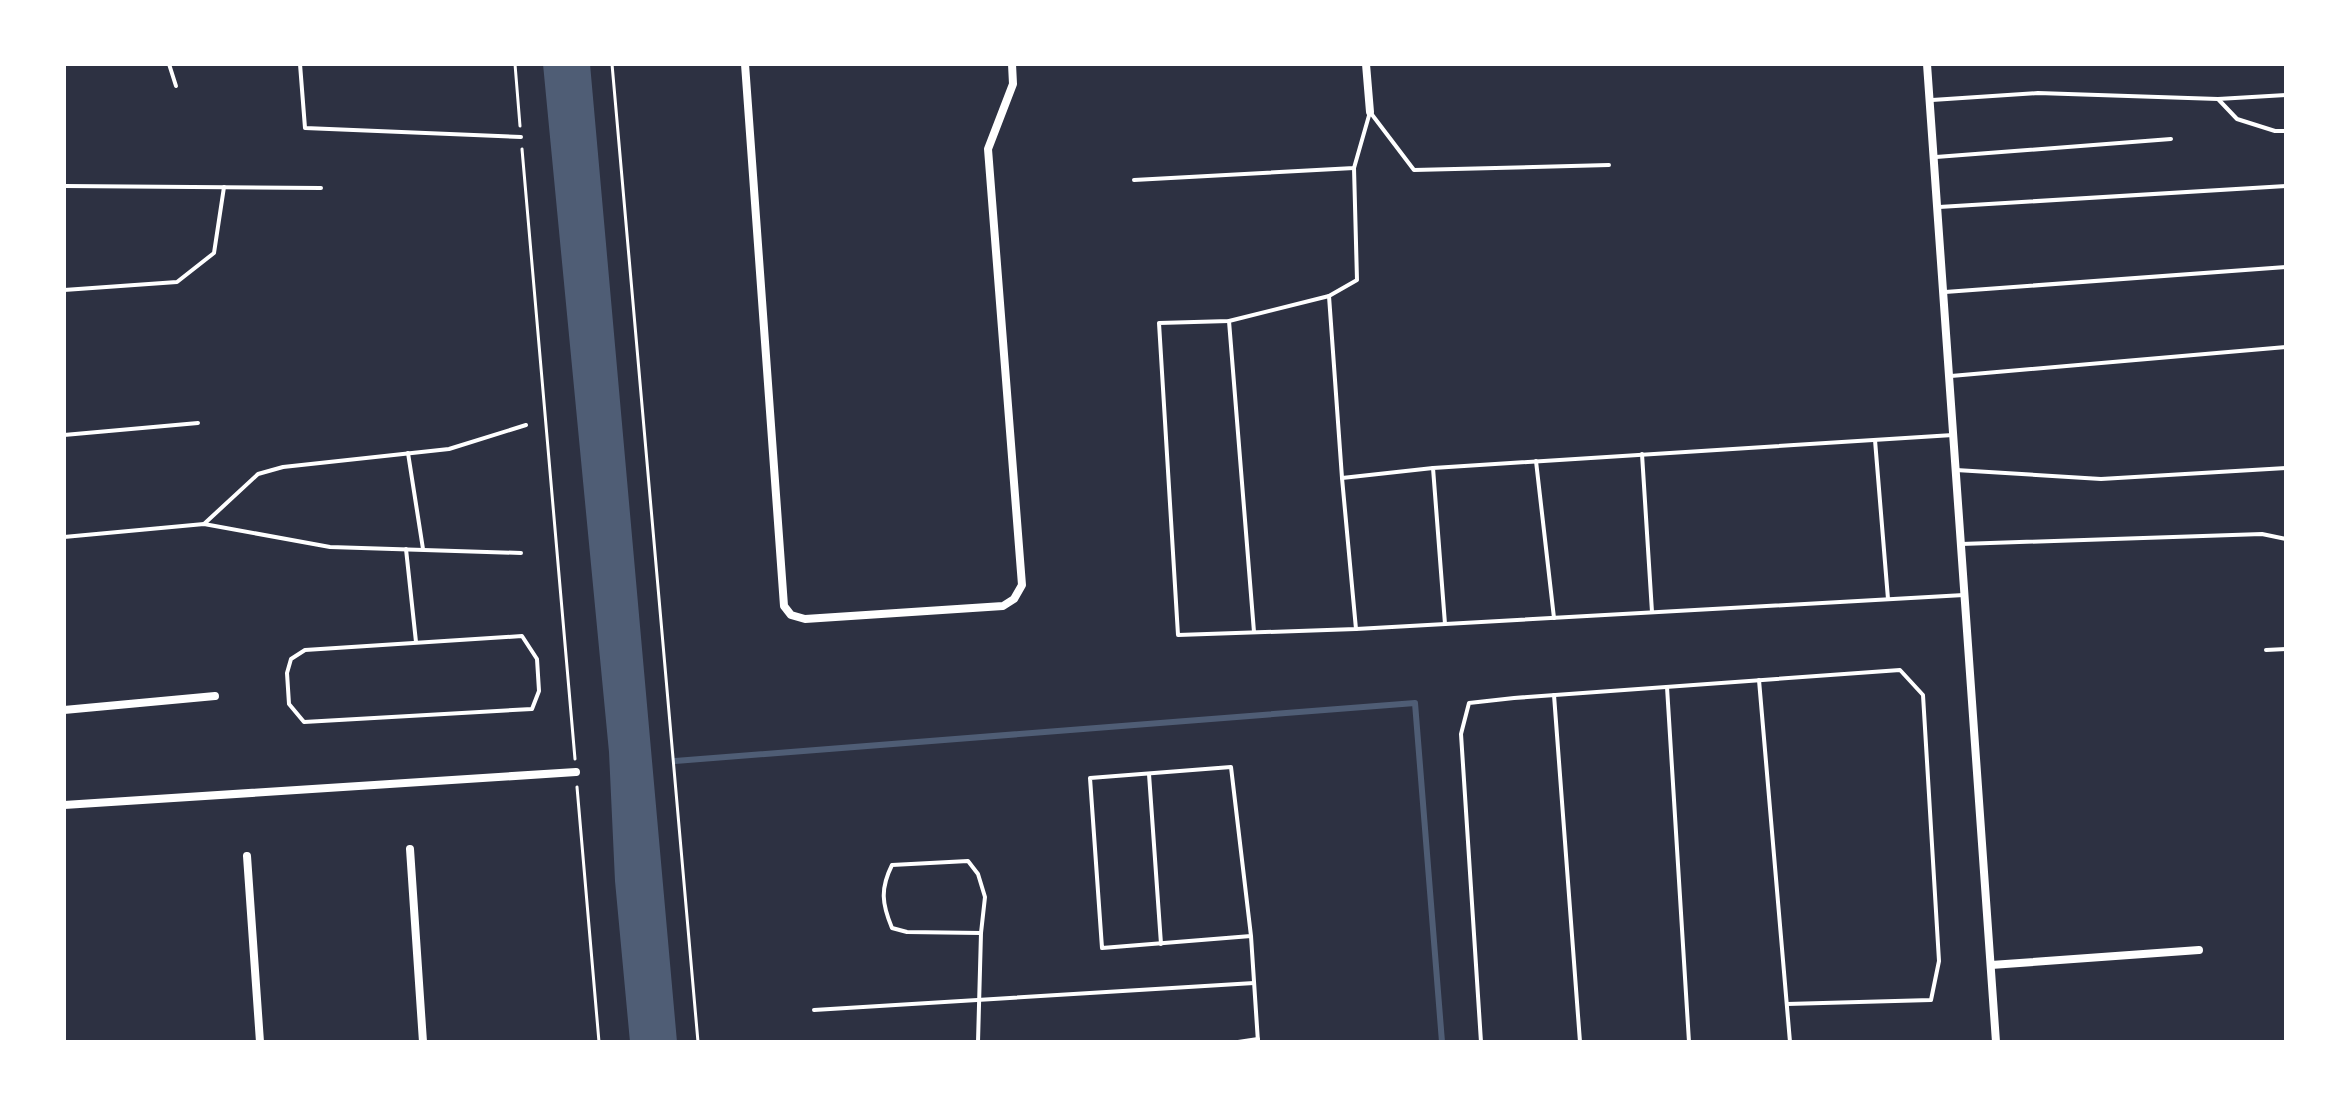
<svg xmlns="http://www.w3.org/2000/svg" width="2350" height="1106" viewBox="0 0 2350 1106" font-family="Helvetica,sans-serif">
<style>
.water{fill:#4f5d75}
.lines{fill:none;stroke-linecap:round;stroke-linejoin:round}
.stream{stroke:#4f5d75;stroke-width:6}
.path{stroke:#fff;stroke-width:3}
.service{stroke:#fff;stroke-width:4}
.minor{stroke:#fff;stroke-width:8}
</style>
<rect width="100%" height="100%" fill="#2d3142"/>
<!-- water -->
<polygon class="water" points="543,64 590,64 677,1042 630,1042 615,881 609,752"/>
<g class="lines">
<!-- stream -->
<polyline class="stream" points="675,761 1415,703 1442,1042"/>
<!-- path -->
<g class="path">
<polyline points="515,64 520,126"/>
<polyline points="612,64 698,1042"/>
<polyline points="522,149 575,759"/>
<polyline points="577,787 599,1042"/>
</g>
<!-- service -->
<g class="service">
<polyline points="169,64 176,86"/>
<polyline points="300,64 305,128 521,137"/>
<polyline points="2218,99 2237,119 2275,131 2286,131"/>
<polyline points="1932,100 2038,93 2218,99 2286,95"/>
<polyline points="1936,157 2171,139"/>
<polyline points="1354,168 1357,280 1329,296 1229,321 1159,323 1178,635 1356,629 1964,595"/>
<polyline points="1134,180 1354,168 1370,112 1414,170 1609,165"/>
<polyline points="64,186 321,188"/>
<polyline points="1939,207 2286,186"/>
<polyline points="64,290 177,282 214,253 224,187"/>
<polyline points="1945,292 2286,267"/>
<polyline points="1329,296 1342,478 1356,629"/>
<polyline points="1229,321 1254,632"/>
<polyline points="1951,376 2286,347"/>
<polyline points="64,435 198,423"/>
<polyline points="1875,440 1888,599"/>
<polyline points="408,453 423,549"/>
<polyline points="1642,454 1652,612"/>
<polyline points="1536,461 1554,618"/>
<polyline points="1956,470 2101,479 2286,468"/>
<polyline points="1342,478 1433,468"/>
<polyline points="204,524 258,474 283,467 449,449 526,425"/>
<polyline points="64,537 204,524 330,547 521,553"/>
<polyline points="1961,544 2262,534 2286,539"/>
<polyline points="406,549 416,642"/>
<polyline points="1445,624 1433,468 1953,435"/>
<polygon points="522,636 537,659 539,691 532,709 304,722 289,704 287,673 291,659 305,650"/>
<polyline points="2266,650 2286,649"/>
<polyline points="1759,680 1790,1042"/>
<polyline points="1667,687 1689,1042"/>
<polyline points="1554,695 1580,1042"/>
<polyline points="1149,774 1161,944"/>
<polyline points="1251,936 1102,948 1090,778 1231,767 1251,936 1258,1042"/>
<polyline points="814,1010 1254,983"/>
<path d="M 978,1042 L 981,933 L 985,897 L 978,874 L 968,861 L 892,865 C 880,889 882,904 892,928 L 907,932 L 981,933"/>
<polyline points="1238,1042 1258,1039"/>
<polyline points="1481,1042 1461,734 1469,703 1514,698 1900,670 1923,695 1939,961 1931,1000 1787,1004"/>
</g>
<!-- minor -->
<g class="minor">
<polyline points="745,64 784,606 791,615 805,619 1003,606 1014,599 1022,585 988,149 1013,84 1012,64"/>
<polyline points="1366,64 1370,112"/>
<polyline points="1927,64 1996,1042"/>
<polyline points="64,710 215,696"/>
<polyline points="64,805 576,772"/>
<polyline points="410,849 423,1042"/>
<polyline points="247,856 260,1042"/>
<polyline points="1991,965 2199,950"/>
</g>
</g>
<!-- border -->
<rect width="2350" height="1106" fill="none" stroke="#ffffff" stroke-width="132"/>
</svg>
